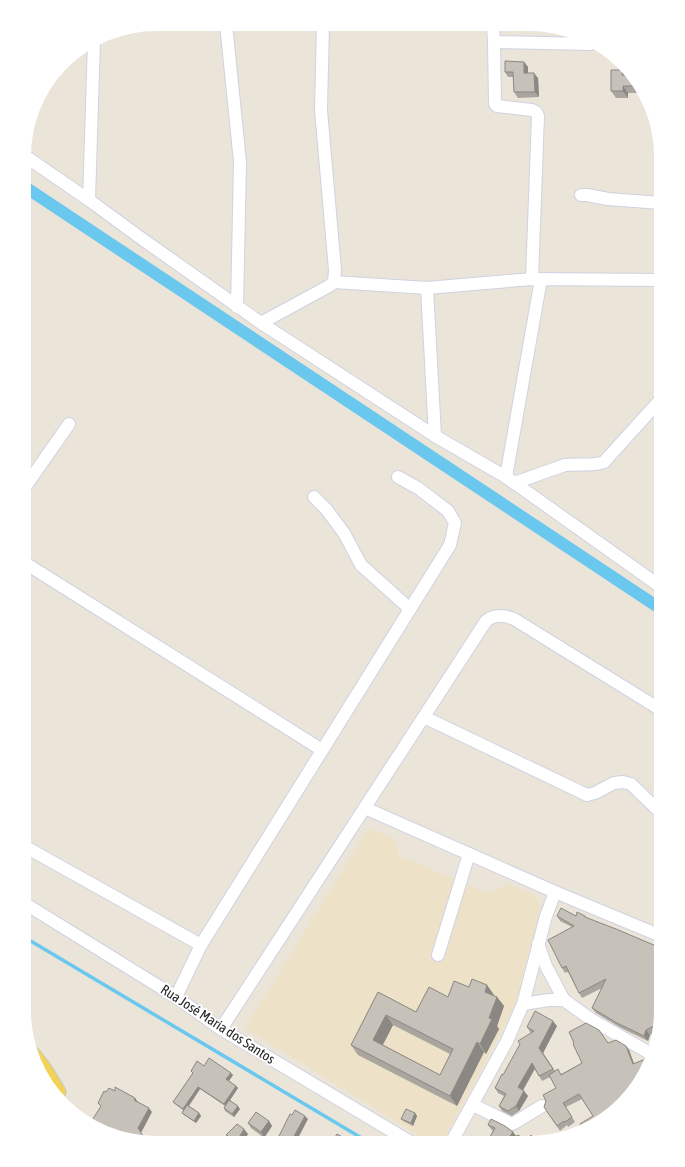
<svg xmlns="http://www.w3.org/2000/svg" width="685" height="1167" viewBox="0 0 685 1167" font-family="'Asap Condensed',sans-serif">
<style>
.education{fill:#ede2c8}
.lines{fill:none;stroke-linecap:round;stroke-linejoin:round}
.stream{stroke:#6ac8ef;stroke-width:3.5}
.canal{stroke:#6ac8ef;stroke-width:12}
.minor-casing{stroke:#cfd2e2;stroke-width:14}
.major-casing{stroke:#c7c7c7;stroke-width:17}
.minor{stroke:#fff;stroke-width:12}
.major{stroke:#f2d257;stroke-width:15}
.wall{fill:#aaa69f;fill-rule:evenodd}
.shaded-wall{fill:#8b8782}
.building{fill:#c6c1b9;stroke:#8b8782;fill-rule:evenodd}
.labels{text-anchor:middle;stroke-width:4;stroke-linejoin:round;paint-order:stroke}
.street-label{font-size:14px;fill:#282828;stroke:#fff}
</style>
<rect width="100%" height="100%" fill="#ebe4d9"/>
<!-- education -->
<polygon class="education" points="368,829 394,838 400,856 489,893 508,884 535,895 541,906 515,1006 442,1143 431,1143 325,1078 245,1028"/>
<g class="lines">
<!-- stream -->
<polyline class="stream" points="24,937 370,1143"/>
<!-- canal -->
<polyline class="canal" points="25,187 661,609"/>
<defs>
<g id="minor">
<polyline points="226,24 240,162 237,307"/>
<polyline points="493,25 494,42 591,44"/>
<polyline points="494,42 495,104 497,106 532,110 536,112 538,116 532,279"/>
<polyline points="25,156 89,200 138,236 261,323 435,436 506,477 661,587"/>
<polyline points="581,195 587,195 608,199 661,203"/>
<polyline points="89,200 94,41"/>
<polyline points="334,282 427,288 532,279 661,280"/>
<polyline points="427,288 435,436"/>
<polyline points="261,323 329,286 334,282 335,270 321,110 323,24"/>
<polyline points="506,477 541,279"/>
<path d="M 514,483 L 565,465 C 578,463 592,467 604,462 L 661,399"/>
<polyline points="25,487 69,424"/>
<polyline points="314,497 326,509 344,533 361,565 410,609"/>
<polyline points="25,563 322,750"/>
<polyline points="424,717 587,795 595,793 614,783 623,782 631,784 661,813"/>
<polyline points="365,808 555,892 661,936"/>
<polyline points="24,846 201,945"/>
<polyline points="24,903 176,997 221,1029 412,1143"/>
<polyline points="538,944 546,966 564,1000 592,1020 653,1055"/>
<polyline points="438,955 469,854"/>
<polyline points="176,997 201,945 450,545 455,523 448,511 418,488 398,477"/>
<polyline points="523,1004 549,1000 564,1000"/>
<path d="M 221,1029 L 486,621 C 495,614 504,615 514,619 L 661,710"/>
<polyline points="473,1105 512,1124 514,1123 542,1106"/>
<polyline points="451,1143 507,1041 523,1004 546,916 555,892"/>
</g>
<polyline id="major" points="33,1055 44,1069 58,1092"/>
</defs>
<!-- minor casing -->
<use href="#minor" class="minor-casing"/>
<!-- major casing -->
<use href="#major" class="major-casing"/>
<!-- minor -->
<use href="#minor" class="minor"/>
<!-- major -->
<use href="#major" class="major"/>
</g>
<!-- wall -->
<g class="wall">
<polygon points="524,62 528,67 528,73 538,78 539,97 518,98 514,92 513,77 508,77 505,72"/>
<polygon points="622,70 626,76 628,76 642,93 628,93 628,98 616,98 611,91"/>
<polygon points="557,916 576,916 586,918 661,1020 659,1030 650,1035 648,1041 621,1028 596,1013 592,1008 602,988 582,998 579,993 568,972 565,973 562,968 572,927 560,921"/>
<path d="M 469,987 L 494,995 L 494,996 L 497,997 L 504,1006 L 497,1026 L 499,1029 L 486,1054 L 484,1052 L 457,1106 L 358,1055 L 351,1045 L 378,992 L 416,1012 ZM 393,1025 L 450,1054 L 440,1075 L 383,1045 Z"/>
<polygon points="557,1026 543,1053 555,1071 561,1074 582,1063 608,1043 629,1050 634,1064 650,1061 634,1091 593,1116 582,1099 566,1107 575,1122 568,1127 567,1125 560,1131 548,1113 556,1088 550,1077 542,1081 539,1076 535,1069 523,1090 528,1096 519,1111 512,1116 502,1111 499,1106 504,1096 498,1093 495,1088 531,1033 530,1032 527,1027"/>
<polygon points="204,1066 233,1075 229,1081 236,1086 238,1088 230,1100 240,1109 234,1117 225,1111 224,1108 225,1106 200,1089 189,1106 199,1113 201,1116 196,1123 184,1115 182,1113 183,1110 175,1104 173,1102 193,1074 191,1071"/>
<polygon points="415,1113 417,1116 413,1126 403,1121 401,1119"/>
<polygon points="269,1121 272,1126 264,1138 251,1128 248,1123"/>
<polygon points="488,1125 513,1132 516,1136 530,1143 487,1143 487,1142 493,1131 491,1129"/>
<polygon points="248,1134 243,1142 233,1142 230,1140 226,1135"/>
</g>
<!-- shaded-wall -->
<g class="shaded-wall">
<polygon points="524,62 528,67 528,78 524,73"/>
<polygon points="622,70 627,77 622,75"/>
<polygon points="534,73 538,78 539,97 535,92"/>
<polygon points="623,86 628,93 628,98 623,91"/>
<polygon points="487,985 494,995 492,1002 485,992"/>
<polygon points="497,997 504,1006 497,1026 499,1029 486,1054 480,1044"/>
<polygon points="386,1015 393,1025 380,1050 373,1040"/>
<polygon points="553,1021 557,1026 543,1053 557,1074 539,1048"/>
<polygon points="646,1030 650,1035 648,1041 644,1036"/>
<polygon points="477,1042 484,1052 457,1106 450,1096"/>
<polygon points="626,1046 629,1050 636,1069 633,1064"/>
<polygon points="532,1063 535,1068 522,1092 518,1087"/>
<polygon points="231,1073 233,1075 228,1082 226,1079"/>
<polygon points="236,1086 238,1088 226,1106 224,1104"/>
<polygon points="198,1087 200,1089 185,1111 183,1109"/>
<polygon points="524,1091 528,1096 519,1111 516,1106"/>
<polygon points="135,1098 138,1102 137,1105 134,1100"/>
<polygon points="238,1106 240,1109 234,1117 232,1114"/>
<polygon points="149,1108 152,1112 141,1133 147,1142 138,1128"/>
<polygon points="199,1113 201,1116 196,1123 194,1121"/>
<polygon points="415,1113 417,1116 413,1126 411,1123"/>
<polygon points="305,1116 308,1119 296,1142 291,1142"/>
<polygon points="269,1121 272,1126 264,1138 261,1132"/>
<polygon points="244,1129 248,1134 243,1142 237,1142 237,1141"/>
<polygon points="513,1132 516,1136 511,1143 505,1143"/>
</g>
<!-- building -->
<g class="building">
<polygon points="505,61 524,62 524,73 534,73 535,92 514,92 513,72 505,72"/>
<polygon points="611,70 622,70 622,75 628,76 636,86 623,86 623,91 611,91"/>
<polygon points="561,908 576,916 577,912 585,916 585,917 616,929 661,948 661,1020 660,1023 646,1030 644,1036 617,1023 592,1008 606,979 579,993 566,966 562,968 548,940 574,926 557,916"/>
<path d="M 472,979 L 487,985 L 485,992 L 497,997 L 489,1018 L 492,1019 L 480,1044 L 477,1042 L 450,1096 L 351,1045 L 378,992 L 416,1012 L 429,987 L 448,997 L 454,981 L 469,987 ZM 386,1015 L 453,1049 L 440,1075 L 373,1040 Z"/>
<polygon points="535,1011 553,1021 539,1048 553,1069 539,1076 532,1063 518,1087 524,1091 516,1106 508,1111 499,1106 506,1094 495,1088 502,1074 503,1075 520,1044 518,1041 534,1031 527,1027"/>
<polygon points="586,1023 599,1030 608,1043 616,1040 626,1046 633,1064 648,1058 650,1061 643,1074 641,1075 642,1076 634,1091 583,1130 580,1124 593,1116 579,1094 563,1103 572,1117 565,1122 564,1121 557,1126 548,1113 544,1107 546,1101 543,1095 556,1088 549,1075 558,1069 561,1075 582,1063 573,1044 574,1043 569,1032"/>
<polygon points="209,1058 231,1073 226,1079 236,1086 224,1104 198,1087 183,1109 173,1102 193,1073 191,1071 197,1061 204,1066"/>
<polygon points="115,1087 135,1098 134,1100 149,1108 138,1128 147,1142 139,1142 91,1122 101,1106 98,1103 104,1091 106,1092 109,1088 115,1091"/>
<polygon points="229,1100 238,1106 232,1114 224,1108"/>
<polygon points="187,1105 199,1113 194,1121 182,1113"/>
<polygon points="406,1109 415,1113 411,1123 401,1119"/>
<polygon points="295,1110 305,1116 291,1142 276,1142 290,1114 292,1115"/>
<polygon points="256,1112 269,1121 261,1132 248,1123"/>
<polygon points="491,1119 505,1126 513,1132 505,1143 488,1143 487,1142 495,1128 488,1125"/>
<polygon points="237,1124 244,1129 237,1141 226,1135"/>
<polygon points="337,1134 351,1142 332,1142"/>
<polygon points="518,1135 526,1140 531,1135 537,1141 530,1143 506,1143"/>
<polygon points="322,1137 331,1142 319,1142"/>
<polygon points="472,1137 479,1142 479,1143 468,1143"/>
</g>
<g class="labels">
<!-- street labels -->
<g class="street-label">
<text transform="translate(218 1024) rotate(33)" y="5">Rua José Maria dos Santos</text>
</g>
</g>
<!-- crop -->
<path d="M0 0H685V1167H0ZM156 31H529A125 125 0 0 1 654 156V1011A125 125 0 0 1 529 1136H156A125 125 0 0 1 31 1011V156A125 125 0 0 1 156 31Z" fill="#fff" fill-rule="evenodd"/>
</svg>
